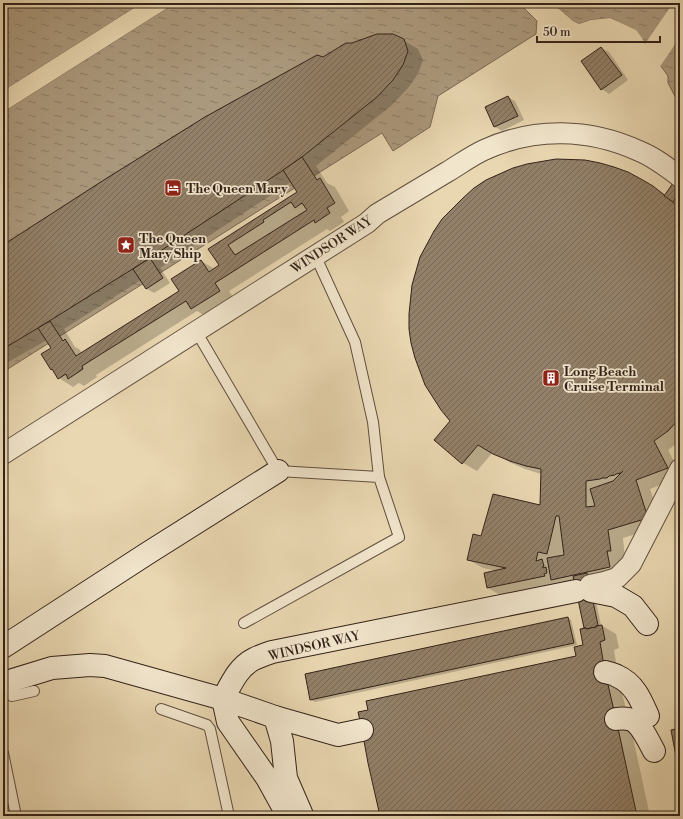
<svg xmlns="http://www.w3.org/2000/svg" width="683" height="819" viewBox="0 0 683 819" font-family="'Libre Bodoni',serif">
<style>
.water{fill:url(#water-ripples);stroke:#7b6955}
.pier{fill:#e9d7b1}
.shadow{fill:#0003;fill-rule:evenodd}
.building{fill:url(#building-hatch);stroke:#332219;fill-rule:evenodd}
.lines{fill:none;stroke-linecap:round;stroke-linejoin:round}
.lane-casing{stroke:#604f3f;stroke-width:12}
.street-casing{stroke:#604f3f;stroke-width:22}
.secondary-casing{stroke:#332219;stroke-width:24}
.lane{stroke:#f1e5cc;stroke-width:10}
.street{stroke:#f1e5cc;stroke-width:20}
.secondary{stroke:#f1e5cc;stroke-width:22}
.labels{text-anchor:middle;stroke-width:3.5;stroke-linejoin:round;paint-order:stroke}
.poi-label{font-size:13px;font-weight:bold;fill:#332219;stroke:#f1e5cc;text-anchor:start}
.street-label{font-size:13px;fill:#332219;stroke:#f1e5cc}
</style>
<defs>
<pattern id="water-ripples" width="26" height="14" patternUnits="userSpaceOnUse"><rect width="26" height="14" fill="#ab997d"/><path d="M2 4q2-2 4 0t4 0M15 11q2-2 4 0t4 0" fill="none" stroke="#8c7c66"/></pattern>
<pattern id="building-hatch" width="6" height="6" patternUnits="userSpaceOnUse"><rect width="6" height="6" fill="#928068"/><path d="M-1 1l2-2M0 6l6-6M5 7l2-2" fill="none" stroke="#786855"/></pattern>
</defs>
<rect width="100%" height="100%" fill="#e9d7b1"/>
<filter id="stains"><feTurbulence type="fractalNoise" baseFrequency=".005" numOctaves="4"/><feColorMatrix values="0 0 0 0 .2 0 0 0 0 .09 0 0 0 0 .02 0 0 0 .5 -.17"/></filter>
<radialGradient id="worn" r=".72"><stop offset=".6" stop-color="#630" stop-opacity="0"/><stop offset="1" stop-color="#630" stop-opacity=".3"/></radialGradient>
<!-- water -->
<g class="water">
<polygon points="3,3 142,3 3,91"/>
<polygon points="175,3 519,3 537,21 536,34 438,96 430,127 393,151 382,133 3,372 3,112"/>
<polygon points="552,3 680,3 680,106 668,83 668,76 635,30 610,18 591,20 579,24 573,21"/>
</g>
<!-- pier -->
<g class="pier">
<polygon points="142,3 144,3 143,5 3,93 3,91"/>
<polygon points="171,3 175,3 3,112 3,110"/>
<polygon points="550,3 552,3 573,21 579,24 591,20 610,18 619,22 636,30 642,38 645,44 673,3 680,3 680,37 659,68 634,31 609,20 591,22 578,26 572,23"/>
</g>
<!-- shadow -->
<g class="shadow">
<path d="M 403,40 L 418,49 L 423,60 L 418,74 L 408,88 L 392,105 L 316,166 L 327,183 L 335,187 L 349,211 L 341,217 L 344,222 L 330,231 L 327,229 L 229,291 L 234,299 L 207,317 L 197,311 L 96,375 L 97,377 L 84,386 L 79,383 L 73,387 L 59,378 L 54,371 L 52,369 L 42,354 L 52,348 L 47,340 L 3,365 L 3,246 L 323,58 ZM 291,182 L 298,192 L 210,249 L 221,266 L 215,269 L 201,261 L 180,291 L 82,353 L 79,349 L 75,347 L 64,329 L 141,280 L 147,289 L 154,293 L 170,283 L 160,268 Z"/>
<polygon points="601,48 609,52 628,80 609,94 602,89"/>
<polygon points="508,97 515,101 524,120 502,131 495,127 486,108"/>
<path d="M 680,175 L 680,198 L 677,203 L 680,205 L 680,441 L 668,450 L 680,473 L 680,477 L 650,489 L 662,526 L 623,538 L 625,559 L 621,559 L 624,575 L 592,583 L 601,625 L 616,634 L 619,648 L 614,650 L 619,681 L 631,728 L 650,816 L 382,816 L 577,657 L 584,646 L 587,629 L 585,628 L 576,586 L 502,596 L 488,588 L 497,571 L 483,568 L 469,560 L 482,537 L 541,507 L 541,474 L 525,469 L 509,462 L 493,452 L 477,471 L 463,463 L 656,188 L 666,195 ZM 565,549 L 566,555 L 563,556 Z"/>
<polygon points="568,618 571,620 577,645 315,702 311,700 306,674"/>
</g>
<!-- building -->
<g class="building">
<polygon points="377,34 393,34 404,39 408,51 403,65 393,80 377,97 302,157 285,169 139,265 38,328 3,349 3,245 107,178 205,117 317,55 323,57 346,43 352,43"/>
<polygon points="601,47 622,75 601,90 581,61"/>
<polygon points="508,96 518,116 494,127 485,107"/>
<path d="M 302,157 L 317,180 L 320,178 L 335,203 L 327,208 L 330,213 L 315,223 L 314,220 L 215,283 L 220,291 L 191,309 L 186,301 L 82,366 L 83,369 L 68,379 L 66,374 L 58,379 L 52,369 L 51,370 L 41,354 L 51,348 L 38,328 L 50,321 L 63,341 L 65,339 L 76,356 L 179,291 L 171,279 L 201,260 L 209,272 L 219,265 L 208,249 L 297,192 L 283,170 ZM 291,202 L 295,208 L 302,203 L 307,210 L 235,255 L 228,245 L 264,222 L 263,220 Z"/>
<path d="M 556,159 L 585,160 L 600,163 L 614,167 L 628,172 L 641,179 L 653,186 L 673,202 L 680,210 L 680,418 L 668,431 L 654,441 L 668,468 L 636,480 L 648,518 L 608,530 L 611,551 L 607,551 L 610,567 L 551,580 L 547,558 L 564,555 L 559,516 L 556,516 L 547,554 L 538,552 L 536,561 L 542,559 L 544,566 L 543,566 L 543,568 L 546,567 L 547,573 L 544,574 L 545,576 L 487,588 L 484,573 L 506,568 L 467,560 L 473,534 L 481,536 L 493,494 L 540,505 L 541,469 L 526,466 L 510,461 L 493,454 L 478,445 L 462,464 L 434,440 L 450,421 L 441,410 L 425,385 L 415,358 L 411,343 L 409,329 L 409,314 L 412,285 L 420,257 L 434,231 L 442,219 L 463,198 L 474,188 L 486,180 L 513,168 L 527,164 ZM 623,471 L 613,481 L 590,489 L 595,506 L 586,507 L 586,481 L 600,479 L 602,478 L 607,478 L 609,476 L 615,475 L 616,474 L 621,473 Z"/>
<polygon points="680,173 680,191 673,202 664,196"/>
<polygon points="150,258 163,278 146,289 133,269"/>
<polygon points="587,573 598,625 596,626 596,627 586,629 586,628 584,628 573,576"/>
<polygon points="568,617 574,643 310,700 305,674"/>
<polygon points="602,625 605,640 600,642 605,672 616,719 637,816 380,816 368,763 362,730 358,712 368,710 366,701 576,656 574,647 583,645 580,629 586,628 586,629 596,627 596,626"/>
<polygon points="680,728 680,778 671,730"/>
</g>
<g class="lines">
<defs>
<g id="lane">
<polyline points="315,255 355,342 373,422 379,477"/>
<polyline points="196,331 278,471 379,477 399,537 244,623"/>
<polyline points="3,690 12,696 34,691"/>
<polyline points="161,709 207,725 210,729 229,816"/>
<polyline points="3,753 16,816"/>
</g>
<g id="street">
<path d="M 3,454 L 367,223 L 377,214 C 400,200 424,186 447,172 C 459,165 471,156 484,150 C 534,127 589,128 639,151 C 654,157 667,167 680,177"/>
<polyline points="590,585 604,582 617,578 631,564 680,469"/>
</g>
<g id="secondary">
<polyline points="591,591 616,596 633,606 647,624"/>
<polyline points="3,647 148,553 278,471"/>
<path d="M 605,672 C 609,673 614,674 617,676 C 634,683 641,700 648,716"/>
<polyline points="3,683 52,668 90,665 105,666 223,699 275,717 338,735 362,730"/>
<path d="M 223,699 C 231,684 238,667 254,659 C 260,656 266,654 272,652 L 576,591"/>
<polyline points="223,699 228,722 267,778 288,816"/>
<polyline points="275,717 282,741 286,778 302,815"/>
<path d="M 616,719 C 622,718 627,718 632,720 C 641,724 649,742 654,751"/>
</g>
</defs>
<!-- lane casing -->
<use href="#lane" class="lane-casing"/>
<!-- street casing -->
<use href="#street" class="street-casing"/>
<!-- secondary casing -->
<use href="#secondary" class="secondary-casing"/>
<!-- lane -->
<use href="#lane" class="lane"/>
<!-- street -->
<use href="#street" class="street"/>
<!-- secondary -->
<use href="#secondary" class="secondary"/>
</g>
<!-- icons -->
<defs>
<symbol id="hotel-square" viewBox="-11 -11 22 22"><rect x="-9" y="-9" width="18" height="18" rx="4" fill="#8f2418" stroke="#f1e5cc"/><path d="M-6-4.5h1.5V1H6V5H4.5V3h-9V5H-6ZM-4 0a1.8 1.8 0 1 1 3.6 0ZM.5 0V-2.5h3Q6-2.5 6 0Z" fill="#fff"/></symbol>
<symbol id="sight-square" viewBox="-11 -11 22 22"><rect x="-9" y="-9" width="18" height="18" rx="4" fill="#8f2418" stroke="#f1e5cc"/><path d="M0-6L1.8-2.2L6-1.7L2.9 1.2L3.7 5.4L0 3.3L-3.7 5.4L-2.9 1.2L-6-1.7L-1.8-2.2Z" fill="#fff"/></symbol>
<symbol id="building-square" viewBox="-11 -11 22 22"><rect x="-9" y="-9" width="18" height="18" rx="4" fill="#8f2418" stroke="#f1e5cc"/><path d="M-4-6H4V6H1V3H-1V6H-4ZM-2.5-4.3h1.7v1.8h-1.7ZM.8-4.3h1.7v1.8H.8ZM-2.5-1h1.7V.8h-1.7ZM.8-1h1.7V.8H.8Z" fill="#fff"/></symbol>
</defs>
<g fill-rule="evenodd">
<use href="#hotel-square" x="163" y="178" width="20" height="20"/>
<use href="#sight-square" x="116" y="235" width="20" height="20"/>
<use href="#building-square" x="541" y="368" width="20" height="20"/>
</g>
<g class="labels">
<!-- poi labels -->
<g class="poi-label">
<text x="186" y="193">The Queen Mary</text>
<text x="139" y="243">The Queen<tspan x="139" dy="15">Mary Ship</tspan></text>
<text x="564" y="376">Long Beach<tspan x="564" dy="15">Cruise Terminal</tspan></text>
</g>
<!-- street labels -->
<g class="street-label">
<text transform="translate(331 244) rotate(-33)" y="5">WINDSOR WAY</text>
<text transform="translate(314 645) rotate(-13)" y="5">WINDSOR WAY</text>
</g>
</g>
<!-- margin -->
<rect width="683" height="819" fill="none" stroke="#e9d7b1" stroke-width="16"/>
<rect x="4" y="4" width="675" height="811" fill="none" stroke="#332219" stroke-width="2"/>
<rect x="8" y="8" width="667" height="803" fill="none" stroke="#332219"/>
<!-- scale -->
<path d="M537 36v6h123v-6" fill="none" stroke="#332219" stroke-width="2"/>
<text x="543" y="36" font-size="12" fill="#332219" stroke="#f1e5cc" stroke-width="3" paint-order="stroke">50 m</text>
<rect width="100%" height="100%" filter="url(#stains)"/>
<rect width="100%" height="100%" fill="url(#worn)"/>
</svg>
